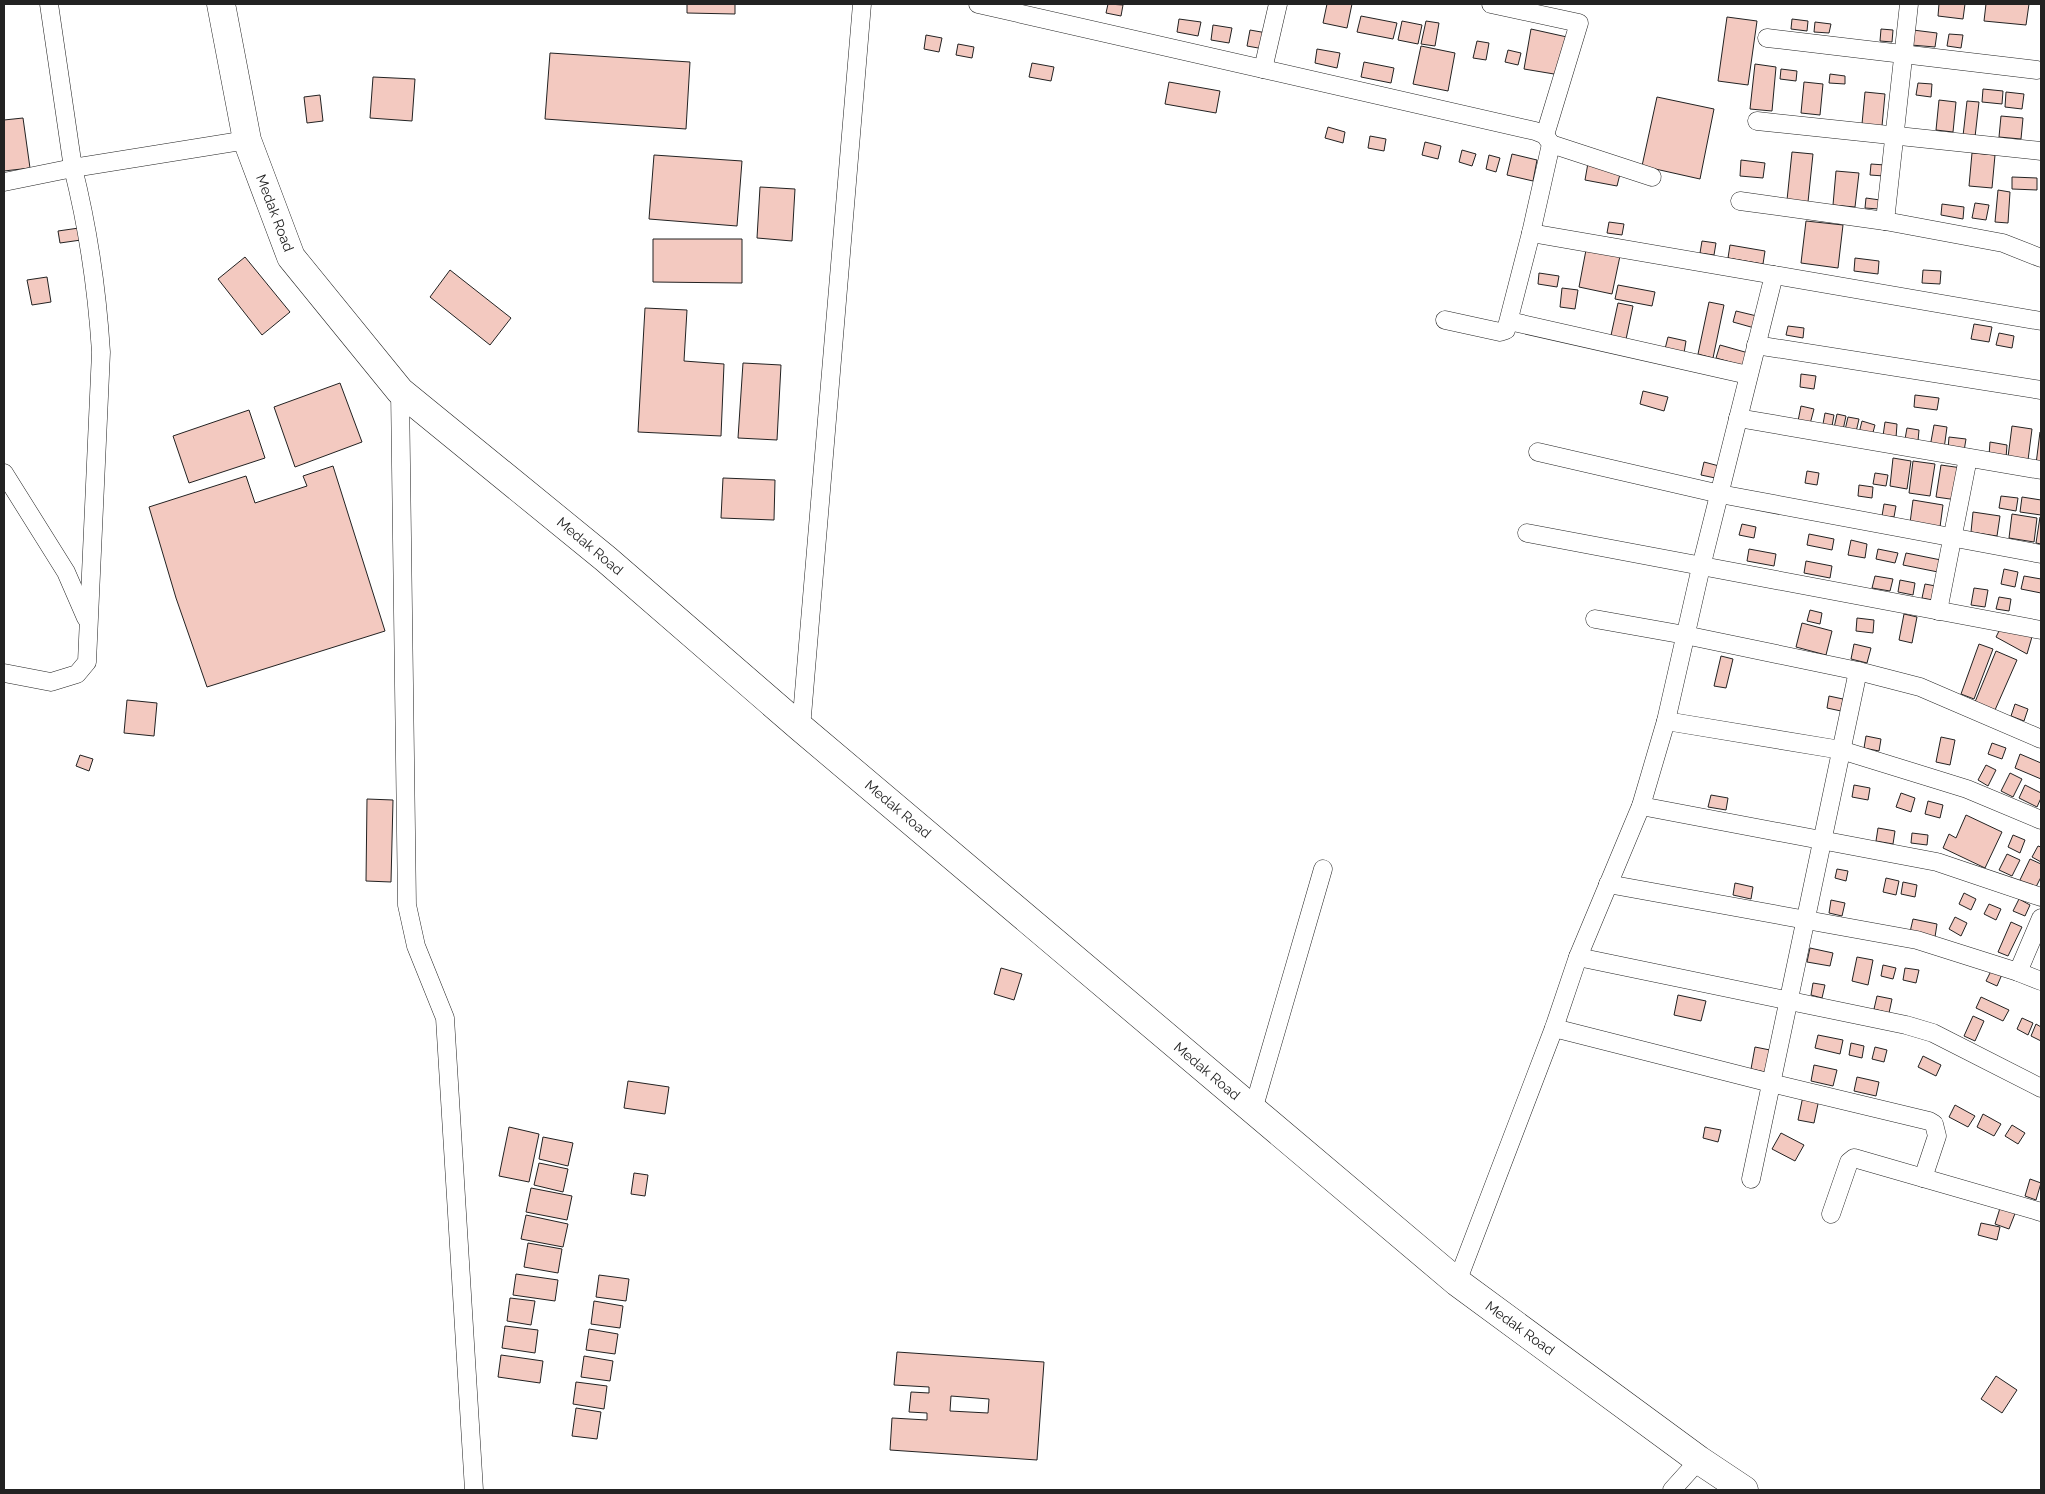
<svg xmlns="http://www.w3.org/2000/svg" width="2045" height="1494" viewBox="0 0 2045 1494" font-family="Raleway,sans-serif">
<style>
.building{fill:#f3c9c0;stroke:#222;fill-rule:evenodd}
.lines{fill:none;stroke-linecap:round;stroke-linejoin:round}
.street-casing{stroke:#222;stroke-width:19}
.primary-casing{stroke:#222;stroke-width:29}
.street{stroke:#fff;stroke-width:18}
.primary{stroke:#fff;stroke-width:28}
.labels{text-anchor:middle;stroke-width:4;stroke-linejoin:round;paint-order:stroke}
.street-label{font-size:14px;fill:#222;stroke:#fff}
</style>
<rect width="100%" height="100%" fill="#fff"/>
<!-- building -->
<g class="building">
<polygon points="687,4 735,4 735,14 687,13"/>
<polygon points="1108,4 1123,5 1121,16 1106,13"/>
<polygon points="1327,4 1352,4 1347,28 1323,23"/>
<polygon points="1939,4 1965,4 1963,19 1938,16"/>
<polygon points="1986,4 2029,4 2026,25 1984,21"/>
<polygon points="1361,16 1397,23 1393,39 1357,32"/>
<polygon points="1727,17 1757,21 1748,85 1718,81"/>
<polygon points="1179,19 1201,22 1198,36 1177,32"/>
<polygon points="1792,19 1808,21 1807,31 1791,29"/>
<polygon points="1402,21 1422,25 1418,44 1398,40"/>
<polygon points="1426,21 1439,23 1435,46 1421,44"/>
<polygon points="1815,22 1831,24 1829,33 1814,32"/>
<polygon points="1213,25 1232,28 1229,43 1211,40"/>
<polygon points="1531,29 1567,37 1560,75 1524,69"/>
<polygon points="1881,29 1893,30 1892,42 1880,41"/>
<polygon points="1250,30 1267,33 1264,49 1247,46"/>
<polygon points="1913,30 1937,33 1935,47 1911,45"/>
<polygon points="1949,34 1963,35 1961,48 1947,46"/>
<polygon points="926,35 942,38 939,52 924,49"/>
<polygon points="1477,41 1489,43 1486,60 1473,58"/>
<polygon points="958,44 974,47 972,58 956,55"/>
<polygon points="1421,46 1455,53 1448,91 1413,84"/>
<polygon points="1317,49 1340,53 1337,68 1315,63"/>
<polygon points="1508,50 1521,53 1518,65 1505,62"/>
<polygon points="550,53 690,62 686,129 545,119"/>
<polygon points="1364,62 1394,68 1391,83 1361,77"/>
<polygon points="1032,63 1054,67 1051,81 1029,77"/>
<polygon points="1755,64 1776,67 1772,111 1750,109"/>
<polygon points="1781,69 1797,71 1796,81 1780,79"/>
<polygon points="1830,74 1845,76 1845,84 1829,83"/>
<polygon points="373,77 415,79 412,121 370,118"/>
<polygon points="1169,82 1220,91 1216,113 1165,104"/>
<polygon points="1804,82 1823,84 1820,115 1801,113"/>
<polygon points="1918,83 1932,84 1931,97 1916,95"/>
<polygon points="1983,89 2003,91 2002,104 1982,102"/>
<polygon points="1865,92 1885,94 1882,126 1862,124"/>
<polygon points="2006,92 2024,94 2022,109 2005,107"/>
<polygon points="320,95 323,121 307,123 304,97"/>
<polygon points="1657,97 1714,109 1700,179 1642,166"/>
<polygon points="1939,100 1956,102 1953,132 1936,130"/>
<polygon points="1967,101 1979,102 1975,137 1963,136"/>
<polygon points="2001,116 2023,118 2021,139 1999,137"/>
<polygon points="23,118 30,168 4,171 4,120"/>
<polygon points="1328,127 1345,132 1343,143 1325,138"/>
<polygon points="1370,136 1386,139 1384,151 1368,148"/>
<polygon points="1425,142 1441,146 1438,159 1422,155"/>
<polygon points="1462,150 1476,154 1472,166 1459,162"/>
<polygon points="1792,152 1813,154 1808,202 1787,200"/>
<polygon points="1972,153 1995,155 1992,188 1969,186"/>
<polygon points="1512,154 1537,160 1533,181 1507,175"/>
<polygon points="654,155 742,161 737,226 649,219"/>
<polygon points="1489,155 1500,158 1496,172 1486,169"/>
<polygon points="1741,160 1765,163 1763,178 1740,176"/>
<polygon points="1588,163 1621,170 1617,186 1585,180"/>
<polygon points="1871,164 1885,165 1884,176 1870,175"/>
<polygon points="1836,171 1859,173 1855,207 1833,205"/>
<polygon points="2012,177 2037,178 2037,190 2012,189"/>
<polygon points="760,187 795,189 792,241 757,238"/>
<polygon points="1998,190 2010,192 2008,223 1995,222"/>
<polygon points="1866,198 1880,200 1879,209 1865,208"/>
<polygon points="1975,203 1989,205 1986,220 1972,218"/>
<polygon points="1942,204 1964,207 1963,219 1941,215"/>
<polygon points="1806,221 1843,225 1838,268 1801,263"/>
<polygon points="1609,222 1624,224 1622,235 1607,233"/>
<polygon points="79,228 81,240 60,243 58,231"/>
<polygon points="653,239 742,239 742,283 653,282"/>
<polygon points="1702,241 1716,243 1714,255 1700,253"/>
<polygon points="1730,245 1765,251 1763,264 1728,258"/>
<polygon points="1586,250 1620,256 1612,294 1579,287"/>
<polygon points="245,257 290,312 262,335 218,279"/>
<polygon points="1855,258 1879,261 1878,274 1854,271"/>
<polygon points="450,270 511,318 490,345 430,297"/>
<polygon points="1923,270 1941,271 1940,284 1922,283"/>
<polygon points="1539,273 1559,276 1557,287 1538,284"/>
<polygon points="47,277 51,302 32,305 27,280"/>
<polygon points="1618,285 1655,292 1652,306 1615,299"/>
<polygon points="1562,288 1578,290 1575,309 1560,307"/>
<polygon points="1709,302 1724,305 1713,358 1698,354"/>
<polygon points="1618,303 1633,306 1625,344 1610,340"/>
<polygon points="645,308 687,310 684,361 724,364 721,436 638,432"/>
<polygon points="1736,311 1761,317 1758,329 1733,322"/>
<polygon points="1974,324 1992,327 1989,342 1971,339"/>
<polygon points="1788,326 1804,328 1803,338 1786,335"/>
<polygon points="1999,333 2014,336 2012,348 1996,345"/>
<polygon points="1668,337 1686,341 1684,353 1665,349"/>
<polygon points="1720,345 1752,354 1748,367 1716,358"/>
<polygon points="743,363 781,365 777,440 738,438"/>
<polygon points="1801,374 1816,376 1814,389 1800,387"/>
<polygon points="340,383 362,442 295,467 274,407"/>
<polygon points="1643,391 1668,397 1664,411 1640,404"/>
<polygon points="1915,395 1939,398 1937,410 1914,407"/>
<polygon points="1801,406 1814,409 1810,424 1798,421"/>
<polygon points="249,410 265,458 189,483 173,436"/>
<polygon points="1825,413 1834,415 1832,426 1823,424"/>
<polygon points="1837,414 1846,416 1843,430 1834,428"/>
<polygon points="1848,417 1859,419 1856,432 1845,430"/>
<polygon points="1862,421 1875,425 1872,436 1859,433"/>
<polygon points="1885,422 1897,424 1896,438 1883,436"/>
<polygon points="1934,425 1947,427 1944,449 1930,447"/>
<polygon points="2012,426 2032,429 2028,460 2008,457"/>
<polygon points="1907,428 1919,430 1918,441 1905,439"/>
<polygon points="2040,432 2041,432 2041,465 2036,464"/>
<polygon points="1949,437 1966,439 1964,451 1948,449"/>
<polygon points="1990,442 2007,445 2006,458 1989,456"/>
<polygon points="1893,458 1911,461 1907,489 1890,486"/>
<polygon points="1913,461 1935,464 1930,496 1909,493"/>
<polygon points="1704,462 1723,467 1720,479 1701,475"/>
<polygon points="1941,465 1962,468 1957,500 1936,497"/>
<polygon points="333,466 385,631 207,687 176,598 149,507 246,476 255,503 307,486 303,476"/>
<polygon points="1807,471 1819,473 1817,485 1805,483"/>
<polygon points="1875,473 1888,475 1886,486 1873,484"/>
<polygon points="723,478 775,480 774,520 721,518"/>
<polygon points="1859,485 1873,487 1872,498 1858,496"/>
<polygon points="2001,496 2018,498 2016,511 1999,508"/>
<polygon points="2022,497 2041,500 2041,515 2020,512"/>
<polygon points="1913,500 1943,505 1940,527 1910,523"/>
<polygon points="1884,504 1896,506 1894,517 1882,516"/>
<polygon points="1973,512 2000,516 1997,536 1971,532"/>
<polygon points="2012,514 2037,518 2034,542 2009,538"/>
<polygon points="2040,517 2041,517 2041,544 2036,543"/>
<polygon points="1742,524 1756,527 1754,538 1739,535"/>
<polygon points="1809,534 1834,539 1832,550 1807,545"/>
<polygon points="1851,540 1867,544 1865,558 1848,555"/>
<polygon points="1749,549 1776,554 1774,566 1747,561"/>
<polygon points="1878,549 1898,553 1895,563 1876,559"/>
<polygon points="1906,553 1946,561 1943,573 1903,565"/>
<polygon points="1806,561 1832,566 1830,578 1804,573"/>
<polygon points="2004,569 2018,572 2015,587 2001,584"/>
<polygon points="1875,576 1893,579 1890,591 1872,588"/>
<polygon points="2024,576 2041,579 2041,593 2021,589"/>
<polygon points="1900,580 1915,583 1913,595 1898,592"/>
<polygon points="1925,584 1941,587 1938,601 1922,598"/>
<polygon points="1974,588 1988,590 1985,607 1971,605"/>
<polygon points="1999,597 2011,599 2009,611 1996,609"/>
<polygon points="1810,610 1822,613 1820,624 1807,621"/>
<polygon points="1904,614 1917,617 1912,643 1899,640"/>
<polygon points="1857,618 1874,620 1873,633 1856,631"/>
<polygon points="1802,623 1832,631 1826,655 1796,647"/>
<polygon points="2002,625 2034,630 2027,654 1996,637"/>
<polygon points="1854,644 1871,648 1867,663 1851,659"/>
<polygon points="1979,644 1993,649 1974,699 1961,694"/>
<polygon points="1996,651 2017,660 1995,710 1975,702"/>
<polygon points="1721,656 1733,659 1726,688 1714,686"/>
<polygon points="1829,696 1843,699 1841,711 1827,708"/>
<polygon points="127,700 157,703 154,736 124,733"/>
<polygon points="2015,704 2028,709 2024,721 2011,716"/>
<polygon points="1866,736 1881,739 1879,751 1864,748"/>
<polygon points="1941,737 1955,740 1950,765 1936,762"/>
<polygon points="1992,743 2006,748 2002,759 1988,754"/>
<polygon points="2020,754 2041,763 2041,779 2015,768"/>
<polygon points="80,755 93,759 89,771 76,766"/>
<polygon points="1986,765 1996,770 1988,786 1978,780"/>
<polygon points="2010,773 2022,779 2013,797 2001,791"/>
<polygon points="1854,785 1870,788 1868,800 1852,797"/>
<polygon points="2025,785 2041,793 2041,798 2037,807 2019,798"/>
<polygon points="1901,793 1915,798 1911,812 1896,807"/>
<polygon points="1711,795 1728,798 1726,810 1708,807"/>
<polygon points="367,799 393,800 391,882 366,881"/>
<polygon points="1928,801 1943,805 1940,818 1925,814"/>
<polygon points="1966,815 2002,832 1985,868 1943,848 1949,834 1956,838"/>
<polygon points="1878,828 1895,831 1893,844 1876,841"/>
<polygon points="1912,833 1928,835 1927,845 1911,843"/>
<polygon points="2013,835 2025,840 2020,853 2008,847"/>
<polygon points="2038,846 2041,847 2041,862 2032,857"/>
<polygon points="2007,854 2020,860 2012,876 1999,870"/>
<polygon points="2030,859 2041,864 2041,877 2035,889 2019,882"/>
<polygon points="1837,869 1848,871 1846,881 1835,878"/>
<polygon points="1886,878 1899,881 1896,895 1883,892"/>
<polygon points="1903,882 1917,885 1915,897 1901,894"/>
<polygon points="1735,883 1753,887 1751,899 1733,895"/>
<polygon points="1964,893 1976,899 1971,910 1959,904"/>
<polygon points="2019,899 2030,905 2025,916 2013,911"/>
<polygon points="1831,900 1845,903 1842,916 1829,913"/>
<polygon points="1989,904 2001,909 1996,920 1984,914"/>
<polygon points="1955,917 1967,923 1961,936 1949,929"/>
<polygon points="1913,919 1937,924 1935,937 1910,932"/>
<polygon points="2011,922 2022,927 2008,956 1998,952"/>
<polygon points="1810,948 1833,953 1830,966 1807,962"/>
<polygon points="1857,957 1873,960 1868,985 1852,981"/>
<polygon points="1883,965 1896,968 1893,979 1881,976"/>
<polygon points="1993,967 2003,972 1997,986 1986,981"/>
<polygon points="1001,968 1022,974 1014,1000 994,994"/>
<polygon points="1905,968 1919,970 1916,983 1903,980"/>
<polygon points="1813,983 1825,985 1822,998 1811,995"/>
<polygon points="1678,995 1706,1001 1701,1021 1674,1015"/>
<polygon points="1877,996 1892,999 1889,1013 1874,1009"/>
<polygon points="1981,997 2009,1010 2003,1021 1976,1008"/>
<polygon points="1973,1016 1984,1021 1975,1041 1964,1036"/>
<polygon points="2022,1018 2033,1023 2028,1035 2017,1029"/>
<polygon points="2036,1024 2041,1027 2041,1041 2031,1036"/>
<polygon points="1818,1035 1843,1040 1840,1054 1815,1048"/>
<polygon points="1851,1043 1864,1046 1862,1058 1849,1055"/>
<polygon points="1755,1047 1770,1050 1765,1072 1751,1069"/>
<polygon points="1875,1047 1887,1050 1884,1062 1872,1059"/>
<polygon points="1923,1056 1941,1065 1936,1076 1918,1067"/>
<polygon points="1814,1065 1837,1070 1833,1086 1811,1081"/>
<polygon points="1857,1077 1879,1082 1876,1096 1854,1091"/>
<polygon points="628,1081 669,1087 665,1114 624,1108"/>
<polygon points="1803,1096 1819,1099 1814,1123 1798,1120"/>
<polygon points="1955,1105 1975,1116 1968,1127 1949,1117"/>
<polygon points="1983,1114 2001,1124 1994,1136 1977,1127"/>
<polygon points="2012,1125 2025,1133 2018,1144 2005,1136"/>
<polygon points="509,1127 539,1134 529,1182 499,1176"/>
<polygon points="1705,1127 1721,1130 1718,1142 1703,1138"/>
<polygon points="1781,1133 1804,1145 1795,1161 1772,1149"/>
<polygon points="543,1137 573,1143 568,1166 539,1159"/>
<polygon points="539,1163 568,1169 563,1192 534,1185"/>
<polygon points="634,1173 648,1175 645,1196 631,1194"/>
<polygon points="2030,1179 2041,1183 2036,1200 2025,1196"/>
<polygon points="531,1188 572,1196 567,1220 526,1212"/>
<polygon points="2001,1205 2016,1211 2009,1229 1995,1224"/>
<polygon points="526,1215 568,1224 563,1247 521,1239"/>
<polygon points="1981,1223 2000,1227 1997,1240 1978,1235"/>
<polygon points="528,1243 562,1249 558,1273 524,1267"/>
<polygon points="516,1274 558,1280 555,1301 513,1295"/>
<polygon points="599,1275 629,1279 626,1301 596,1297"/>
<polygon points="510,1298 535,1301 531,1325 507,1321"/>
<polygon points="594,1301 623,1306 620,1328 591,1324"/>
<polygon points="505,1326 538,1330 535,1353 502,1348"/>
<polygon points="589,1329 618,1334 615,1354 586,1350"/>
<path d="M 897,1352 L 1044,1362 L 1037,1460 L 890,1450 L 892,1418 L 927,1420 L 927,1413 L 909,1412 L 911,1392 L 929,1393 L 929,1387 L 894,1385 ZM 951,1396 L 989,1399 L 988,1413 L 950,1411 Z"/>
<polygon points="501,1355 543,1361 540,1383 498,1377"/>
<polygon points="584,1356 613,1361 610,1381 581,1377"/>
<polygon points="1996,1376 2017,1390 2002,1413 1981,1399"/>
<polygon points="576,1382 607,1386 604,1409 573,1404"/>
<polygon points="576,1408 601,1412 597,1439 572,1436"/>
</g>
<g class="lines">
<defs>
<g id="street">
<polyline points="49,4 73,168 247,140"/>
<polyline points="978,4 1535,131 1545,135 1551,144 1531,233 1774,275 1701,567 1666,721 1641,806 1578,957 1554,1028 1457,1282"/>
<polyline points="1491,4 1579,23 1545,135"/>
<polyline points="1767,38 2037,70"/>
<polyline points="1263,69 1278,4"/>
<polyline points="1757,121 2041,151"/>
<polyline points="1551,144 1652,177"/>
<path d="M 4,182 L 73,168 C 88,228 97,289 101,352 L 87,662 L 77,674 L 51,682 L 4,673"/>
<polyline points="1740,201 1885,221 2003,243 2041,258"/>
<polyline points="1885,221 1909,4"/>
<polyline points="1774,275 2041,321"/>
<polyline points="1445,320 1500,332 1506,330 1531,233"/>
<polyline points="1509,321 1748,375"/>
<polyline points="1756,345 2041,390"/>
<polyline points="400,391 407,905 416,946 445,1018 474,1490"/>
<polyline points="1738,418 2041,470"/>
<polyline points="1538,452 1720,494 2041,554"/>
<polyline points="4,473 66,572 86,618"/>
<polyline points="1527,533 2041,630"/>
<polyline points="1938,611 1968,458"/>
<polyline points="1595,619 1685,635 1858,671 1920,687 2041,739"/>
<polyline points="1666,721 1841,750 1967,789 2041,820"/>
<polyline points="801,728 862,4"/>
<polyline points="1641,806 1937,862 2041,897"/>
<polyline points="1608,884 1917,940 2018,972 2041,981"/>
<polyline points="1578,957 1906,1025 1933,1033 2041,1088"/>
<polyline points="2018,972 2041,918"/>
<polyline points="1554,1028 1771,1083 1929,1121 1934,1124 1937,1136 1923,1178"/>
<polyline points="1253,1110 1323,869"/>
<polyline points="1751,1179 1858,671"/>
<polyline points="1831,1214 1849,1162 1854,1158 2041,1212"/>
<polyline points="1672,1490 1699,1460"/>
</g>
<polyline id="primary" points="221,4 247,140 291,257 400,391 606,559 801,728 1457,1282 1699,1460 1744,1490"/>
</defs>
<!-- street casing -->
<use href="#street" class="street-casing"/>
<!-- primary casing -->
<use href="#primary" class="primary-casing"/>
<!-- street -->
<use href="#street" class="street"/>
<!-- primary -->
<use href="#primary" class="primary"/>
</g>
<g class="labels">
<!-- street labels -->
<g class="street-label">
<text transform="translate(275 213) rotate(69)" y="5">Medak Road</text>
<text transform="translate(590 546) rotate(40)" y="5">Medak Road</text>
<text transform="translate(898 809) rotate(40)" y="5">Medak Road</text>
<text transform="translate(1207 1071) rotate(40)" y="5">Medak Road</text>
<text transform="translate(1520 1328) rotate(36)" y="5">Medak Road</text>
</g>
</g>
<!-- border -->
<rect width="2045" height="1494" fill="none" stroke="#222222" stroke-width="10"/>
</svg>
